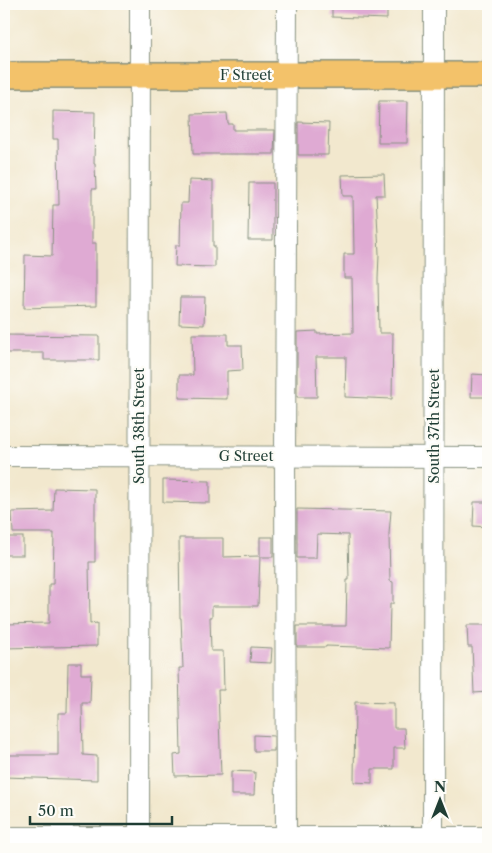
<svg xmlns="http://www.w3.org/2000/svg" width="492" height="853" viewBox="0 0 492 853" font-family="'Libre Caslon Text',serif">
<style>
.building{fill:#dfaad3}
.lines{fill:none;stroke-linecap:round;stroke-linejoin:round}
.minor-casing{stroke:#889281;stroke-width:22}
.major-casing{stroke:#889281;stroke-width:28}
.minor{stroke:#fff;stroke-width:20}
.major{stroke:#f3c26a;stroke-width:25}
.labels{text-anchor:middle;stroke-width:4.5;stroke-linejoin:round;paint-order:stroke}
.street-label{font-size:14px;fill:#1f3d34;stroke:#fdfcf7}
</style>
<rect width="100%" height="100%" fill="#fdfcf7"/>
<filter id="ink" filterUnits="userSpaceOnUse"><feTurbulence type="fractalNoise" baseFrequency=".02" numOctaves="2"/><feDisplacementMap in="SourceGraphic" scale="10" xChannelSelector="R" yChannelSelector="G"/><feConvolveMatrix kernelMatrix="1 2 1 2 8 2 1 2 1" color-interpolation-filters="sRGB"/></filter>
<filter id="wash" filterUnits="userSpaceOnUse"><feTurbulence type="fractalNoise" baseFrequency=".0096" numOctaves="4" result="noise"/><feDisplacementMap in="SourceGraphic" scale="20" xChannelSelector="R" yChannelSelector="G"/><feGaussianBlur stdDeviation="1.12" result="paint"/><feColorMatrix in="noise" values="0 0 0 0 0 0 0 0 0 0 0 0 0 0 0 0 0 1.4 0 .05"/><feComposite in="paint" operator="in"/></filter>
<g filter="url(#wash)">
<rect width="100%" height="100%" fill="#f2e8ce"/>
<g id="blocks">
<!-- building -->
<g class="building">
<polygon points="332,4 387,4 387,19 332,17"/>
<polygon points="379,101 408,101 407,143 378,143"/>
<polygon points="53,111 95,112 94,164 95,164 96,189 92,189 92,243 96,243 96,306 24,308 25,255 52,256 53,205 59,205 58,139 53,139"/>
<polygon points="227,113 228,124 233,124 233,130 275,130 274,154 193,154 192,114"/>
<polygon points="298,122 329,123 328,155 298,155"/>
<polygon points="384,174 385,195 376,195 379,254 378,279 379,333 393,333 392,399 345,397 346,357 316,357 317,397 297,397 297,332 317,331 317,334 353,333 352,278 344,278 344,254 354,254 353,196 343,196 342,175"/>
<polygon points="189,180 213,181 213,246 215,246 215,267 175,266 176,245 180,245 181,203 188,203"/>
<polygon points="249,183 273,183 273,240 248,240"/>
<polygon points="180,297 205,297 204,325 179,324"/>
<polygon points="192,334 228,334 228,345 242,345 243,370 227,371 227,399 179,398 179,375 193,375"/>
<polygon points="4,335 99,336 99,360 44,360 44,353 4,353"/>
<polygon points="472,374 488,375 488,397 471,397"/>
<polygon points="163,480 210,481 210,503 163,502"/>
<polygon points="54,488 95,489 95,562 89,562 90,624 97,623 97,646 4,648 4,624 49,623 49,584 53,584 54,533 13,533 12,512 53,511"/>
<polygon points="474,502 488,502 488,527 473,526"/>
<polygon points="297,509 391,511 389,534 390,581 393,582 393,604 390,604 389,648 326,646 326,647 297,647 297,626 346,626 347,580 349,580 348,535 317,534 316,558 297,558"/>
<rect x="4" y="537" width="19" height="18"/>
<rect x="260" y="537" width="13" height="20"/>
<polygon points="179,538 223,538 223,557 260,556 258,606 212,606 212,617 210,617 211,651 223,651 224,690 218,690 221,775 175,776 174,755 181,754 179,668 183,668 181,618 180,618"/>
<polygon points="467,625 488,625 488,692 474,693 472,647 468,647"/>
<polygon points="251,647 272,648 271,663 250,662"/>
<polygon points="68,663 81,663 81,674 91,674 90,703 82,703 83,755 97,756 97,780 4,777 4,755 58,755 58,713 67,713"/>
<polygon points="355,702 394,703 394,728 404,728 405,748 394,748 394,769 372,769 372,783 354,782"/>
<polygon points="254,735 274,736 274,751 254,751"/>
<polygon points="231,771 255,772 254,795 231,795"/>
</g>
</g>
</g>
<g filter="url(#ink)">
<use href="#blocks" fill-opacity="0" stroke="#889281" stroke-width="1"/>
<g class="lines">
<defs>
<g id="minor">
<polyline points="4,456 488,457"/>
<polyline points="4,837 488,837"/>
<polyline points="139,849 140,4"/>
<polyline points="286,849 285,456 287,4"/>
<polyline points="433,849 434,4"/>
</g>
<polyline id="major" points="4,75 488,75"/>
</defs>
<!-- minor casing -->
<use href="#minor" class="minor-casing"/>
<!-- major casing -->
<use href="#major" class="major-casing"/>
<!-- minor -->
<use href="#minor" class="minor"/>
<!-- major -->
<use href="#major" class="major"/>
</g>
</g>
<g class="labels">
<!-- street labels -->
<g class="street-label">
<text x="246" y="80">F Street</text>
<text transform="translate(139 426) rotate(-90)" y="5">South 38th Street</text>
<text transform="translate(434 426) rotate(-90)" y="5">South 37th Street</text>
<text x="246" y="461">G Street</text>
</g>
</g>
<!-- margin -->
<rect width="492" height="853" fill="none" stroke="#fdfcf7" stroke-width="20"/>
<!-- north arrow -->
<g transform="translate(440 800)" stroke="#fdfcf7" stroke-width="4" paint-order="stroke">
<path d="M0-4L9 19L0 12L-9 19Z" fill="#1f3d34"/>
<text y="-8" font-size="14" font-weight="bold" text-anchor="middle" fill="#1f3d34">N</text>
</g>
<!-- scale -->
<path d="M30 816v8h142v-8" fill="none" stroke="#1f3d34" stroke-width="2.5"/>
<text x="38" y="816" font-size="15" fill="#1f3d34" stroke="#fdfcf7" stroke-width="4" paint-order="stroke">50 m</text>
</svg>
